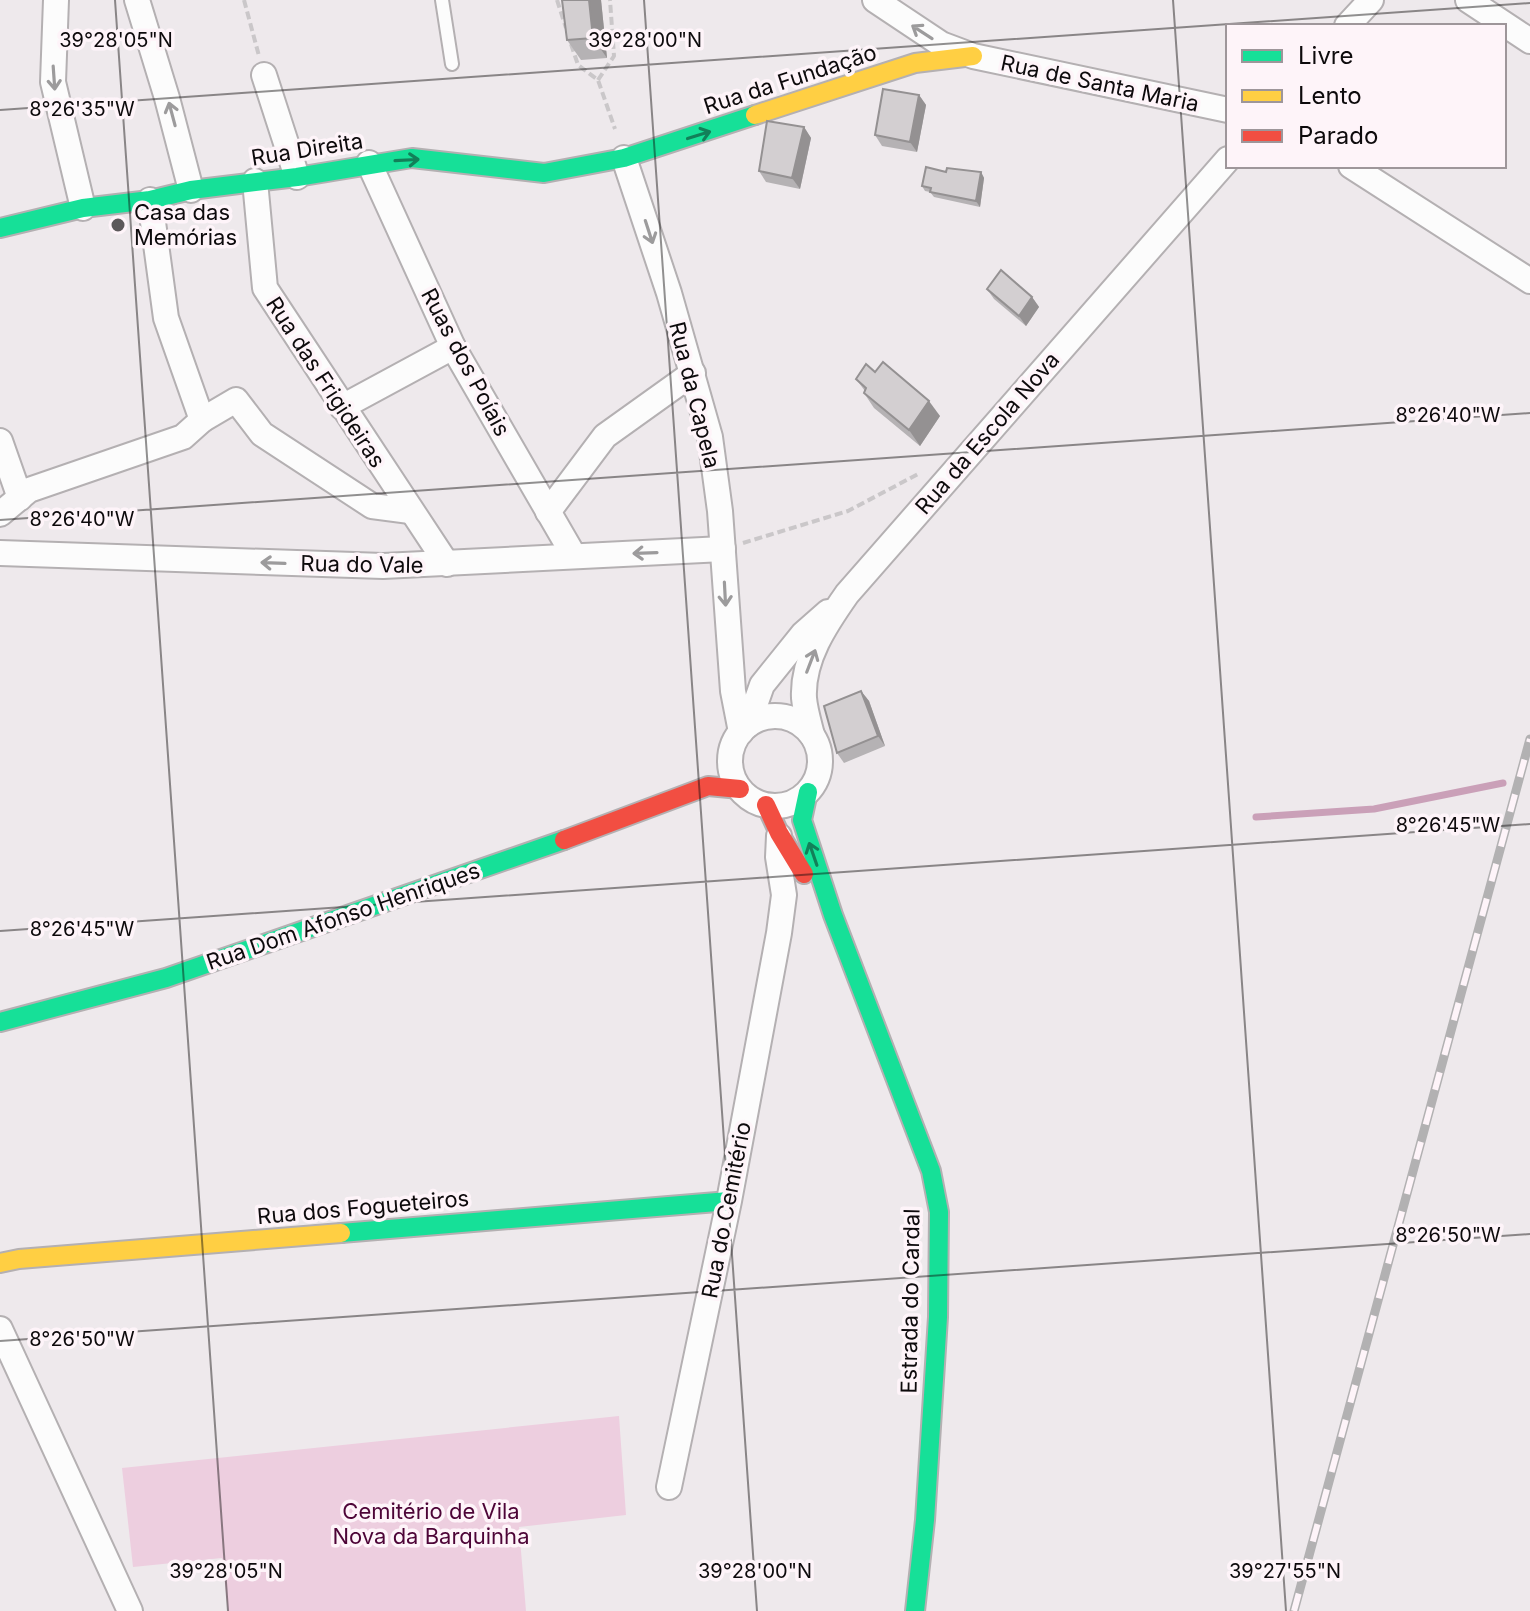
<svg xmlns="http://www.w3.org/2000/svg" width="1530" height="1611" viewBox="0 0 1530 1611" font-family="Inter,sans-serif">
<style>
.green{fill:#edcedf}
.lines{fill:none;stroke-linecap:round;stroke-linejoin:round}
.stream{stroke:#caa0b8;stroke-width:7}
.lane-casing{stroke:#b4b0b2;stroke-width:16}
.street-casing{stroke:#b4b0b2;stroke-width:28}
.fast-casing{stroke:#b4b0b2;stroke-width:22}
.slow-casing{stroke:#b4b0b2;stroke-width:22}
.jam-casing{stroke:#b4b0b2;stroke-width:22}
.path{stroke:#cac7c9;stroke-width:4;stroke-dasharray:8 4;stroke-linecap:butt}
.lane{stroke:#fcfcfc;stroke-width:12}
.street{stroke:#fcfcfc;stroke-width:24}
.fast{stroke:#16e098;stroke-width:18}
.slow{stroke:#ffcf43;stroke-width:18}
.jam{stroke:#f24e42;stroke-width:18}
.rail-casing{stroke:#b2b1b2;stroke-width:9}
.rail{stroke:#fef4f9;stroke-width:6;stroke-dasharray:18;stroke-linecap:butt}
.wall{fill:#b5b2b4}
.shaded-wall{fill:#949192}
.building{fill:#d3cfd1;stroke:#949192;stroke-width:2}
.oneway{stroke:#9c9b9c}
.oneway2{stroke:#128059}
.ticks{fill:none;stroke:#0d0a0c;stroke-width:2;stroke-opacity:0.45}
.poi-dot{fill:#5c585a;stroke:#fef4f9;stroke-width:3}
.labels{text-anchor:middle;stroke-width:7;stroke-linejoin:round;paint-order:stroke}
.street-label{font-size:22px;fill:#0d0a0c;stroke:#fef4f9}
.poi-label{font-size:22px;fill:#0d0a0c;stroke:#fef4f9;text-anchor:start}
.park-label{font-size:22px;fill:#4d0437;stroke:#fef4f9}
.ticks-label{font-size:20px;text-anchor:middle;fill:#0d0a0c;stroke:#fef4f9;stroke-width:7;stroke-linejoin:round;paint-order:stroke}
</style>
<rect width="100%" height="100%" fill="#eee9ec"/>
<!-- green -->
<polygon class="green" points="619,1416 626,1515 519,1527 526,1611 228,1611 222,1558 133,1567 122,1468"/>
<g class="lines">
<!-- stream -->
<polyline class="stream" points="1256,817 1374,809 1503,783"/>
<defs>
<polyline id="lane" points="442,0 452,64"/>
<g id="street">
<polyline points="56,0 53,82 83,208"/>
<polyline points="137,0 167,98 191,190"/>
<polyline points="875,0 941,44 973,56 1228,110"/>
<polyline points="1468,0 1530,41"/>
<polyline points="1347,26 1371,0"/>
<polyline points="264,75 297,177"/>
<polyline points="624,158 669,293 710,437 720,511 733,691 741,732"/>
<polyline points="369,163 453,347 574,556"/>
<polyline points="1351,166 1530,281"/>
<polyline points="255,181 265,288 447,564"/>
<polyline points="342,407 453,347"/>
<polyline points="202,420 236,400 262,434 372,506 410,511"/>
<polyline points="0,441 20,498"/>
<polyline points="548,512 605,436 693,373"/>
<polyline points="0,514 29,490 183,437 202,420 166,318 150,200"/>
<polyline points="0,553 383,566 723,549"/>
<circle cx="775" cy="761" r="45"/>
<polyline points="748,725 762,685 803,634 828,612"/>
<path d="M 812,735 C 809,723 805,710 804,698 C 802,659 826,624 847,594 L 1228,159"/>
<polyline points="0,1329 130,1611"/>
<polyline points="669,1487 729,1201 779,933 784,895 778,857 779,836"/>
</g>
<g id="fast">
<polyline points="0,228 83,208 150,200 191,190 297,177 412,158 544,173 624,158 755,115"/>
<polyline points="808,792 802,820 833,915 931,1171 939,1212 938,1317 925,1520 915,1611"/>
<polyline points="0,1022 166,978 564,840"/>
<polyline points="341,1233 729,1201"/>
</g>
<g id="slow">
<polyline points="755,115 915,63 973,56"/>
<polyline points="0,1263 19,1259 341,1233"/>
</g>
<g id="jam">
<polyline points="766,805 779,833 804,874"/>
<polyline points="564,840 708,786 740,789"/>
</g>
</defs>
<!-- lane casing -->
<use href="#lane" class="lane-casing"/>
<!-- street casing -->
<use href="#street" class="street-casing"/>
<!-- fast casing -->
<use href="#fast" class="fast-casing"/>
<!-- slow casing -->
<use href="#slow" class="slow-casing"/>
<!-- jam casing -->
<use href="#jam" class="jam-casing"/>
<!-- path -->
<g class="path">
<polyline points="244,0 259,56"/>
<polyline points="557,0 566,28"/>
<polyline points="571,44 578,65 598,80 615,129"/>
<polyline points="598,80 614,56 610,0"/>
<polyline points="743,543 848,511 920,473"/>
</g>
<!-- lane -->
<use href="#lane" class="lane"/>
<!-- street -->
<use href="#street" class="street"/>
<!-- fast -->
<use href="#fast" class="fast"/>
<!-- slow -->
<use href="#slow" class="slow"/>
<!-- jam -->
<use href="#jam" class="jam"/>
<defs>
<polyline id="rail" points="1294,1611 1530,739"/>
</defs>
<!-- rail casing -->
<use href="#rail" class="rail-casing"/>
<!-- rail -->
<use href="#rail" class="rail"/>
</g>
<!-- wall -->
<g class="wall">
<polygon points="562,0 601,0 607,58 581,60 567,40"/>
<polygon points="919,95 926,105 917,152 882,146 875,135"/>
<polygon points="804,127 811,138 800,189 766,182 759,171"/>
<polygon points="946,172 981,172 984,178 980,207 934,197 930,192 925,191 922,186"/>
<polygon points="987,289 1032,297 1039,307 1026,326 994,299"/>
<polygon points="875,372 940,416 920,446 874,408 864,393 865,391 856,379"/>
<polygon points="861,691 869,701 885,746 844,763 837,753"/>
</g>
<!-- shaded-wall -->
<g class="shaded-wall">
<polygon points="589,0 601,0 607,58 593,38"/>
<polygon points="919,95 926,105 917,152 910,142"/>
<polygon points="804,127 811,138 800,189 792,178"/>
<polygon points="981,172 984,178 980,207 976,201"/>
<polygon points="1032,297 1039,307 1026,326 1019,316"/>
<polygon points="929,401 940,416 920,446 909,430"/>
<polygon points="861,691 869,701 885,746 878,736"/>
</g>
<!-- building -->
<g class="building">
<polygon points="562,0 589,0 593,38 567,40"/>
<polygon points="883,89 919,95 910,142 875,135"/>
<polygon points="767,121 804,127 792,178 759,171"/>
<polygon points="926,167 946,172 947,168 981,172 976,201 930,192 931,188 922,186"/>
<polygon points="1001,270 1032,297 1019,316 987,289"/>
<polygon points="883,362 929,401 909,430 864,393 866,388 856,379 866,364 875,372"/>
<polygon points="861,691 878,736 837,753 824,706"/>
</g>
<!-- one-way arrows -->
<defs><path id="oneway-shaft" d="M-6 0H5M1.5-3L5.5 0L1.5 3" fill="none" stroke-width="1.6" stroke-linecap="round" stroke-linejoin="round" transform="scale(2)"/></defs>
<g class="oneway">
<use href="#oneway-shaft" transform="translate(922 32) rotate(-147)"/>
<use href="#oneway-shaft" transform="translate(54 78) rotate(86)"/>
<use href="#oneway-shaft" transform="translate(172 114) rotate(-105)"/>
<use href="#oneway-shaft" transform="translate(649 232) rotate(72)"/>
<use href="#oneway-shaft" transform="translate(645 553) rotate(178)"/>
<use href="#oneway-shaft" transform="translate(273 563) rotate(-178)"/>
<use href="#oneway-shaft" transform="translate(725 594) rotate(87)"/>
<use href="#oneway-shaft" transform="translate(811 661) rotate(-69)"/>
</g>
<g class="oneway2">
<use href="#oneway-shaft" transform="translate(699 135) rotate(-17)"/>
<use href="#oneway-shaft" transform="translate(407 160) rotate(-3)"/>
<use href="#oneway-shaft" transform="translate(813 854) rotate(-109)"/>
</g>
<!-- ticks -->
<path class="ticks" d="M 115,0 L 228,1611M 644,0 L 757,1611M 1173,0 L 1286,1611M 0,110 L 1530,3M 0,520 L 1530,413M 0,931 L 1530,824M 0,1341 L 1530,1234"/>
<!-- markers -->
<circle class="poi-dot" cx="118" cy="225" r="8"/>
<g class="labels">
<!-- street labels -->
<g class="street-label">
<text transform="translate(790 79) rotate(-18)" y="8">Rua da Fundação</text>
<text transform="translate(1100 83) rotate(12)" y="8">Rua de Santa Maria</text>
<text transform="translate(307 149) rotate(-9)" y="8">Rua Direita</text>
<text transform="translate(466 362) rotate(62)" y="8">Ruas dos Poíais</text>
<text transform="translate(326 382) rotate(57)" y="8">Rua das Frigideiras</text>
<text transform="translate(695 395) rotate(76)" y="8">Rua da Capela</text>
<text transform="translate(987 433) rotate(-49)" y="8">Rua da Escola Nova</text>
<text transform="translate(362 564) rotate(1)" y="8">Rua do Vale</text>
<text transform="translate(343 916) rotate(-19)" y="8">Rua Dom Afonso Henriques</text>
<text transform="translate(363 1207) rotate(-5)" y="8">Rua dos Fogueteiros</text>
<text transform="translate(726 1210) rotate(-79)" y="8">Rua do Cemitério</text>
<text transform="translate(910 1301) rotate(-89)" y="8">Estrada do Cardal</text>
</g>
<!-- poi labels -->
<g class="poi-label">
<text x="134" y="220">Casa das<tspan x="134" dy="25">Memórias</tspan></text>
</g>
<!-- park labels -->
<g class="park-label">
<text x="431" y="1519">Cemitério de Vila<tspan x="431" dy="25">Nova da Barquinha</tspan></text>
</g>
</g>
<g class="ticks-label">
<text x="116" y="47">39°28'05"N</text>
<text x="645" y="47">39°28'00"N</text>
<text x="82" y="116">8°26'35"W</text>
<text x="1448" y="422">8°26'40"W</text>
<text x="82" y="526">8°26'40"W</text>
<text x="1448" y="832">8°26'45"W</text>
<text x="82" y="936">8°26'45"W</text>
<text x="1448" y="1242">8°26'50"W</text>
<text x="82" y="1346">8°26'50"W</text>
<text x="226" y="1578">39°28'05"N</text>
<text x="755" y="1578">39°28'00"N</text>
<text x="1285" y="1578">39°27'55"N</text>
</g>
<!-- legend -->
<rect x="1226" y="24" width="280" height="144" fill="#fef4f9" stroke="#9e969a" stroke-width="2"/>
<rect x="1242" y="50" width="40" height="12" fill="#16e098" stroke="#9e969a" stroke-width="2"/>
<text x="1298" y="64" font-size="24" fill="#0d0a0c">Livre</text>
<rect x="1242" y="90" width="40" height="12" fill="#ffcf43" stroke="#9e969a" stroke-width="2"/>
<text x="1298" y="104" font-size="24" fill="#0d0a0c">Lento</text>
<rect x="1242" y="130" width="40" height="12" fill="#f24e42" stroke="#9e969a" stroke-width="2"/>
<text x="1298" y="144" font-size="24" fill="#0d0a0c">Parado</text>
</svg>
